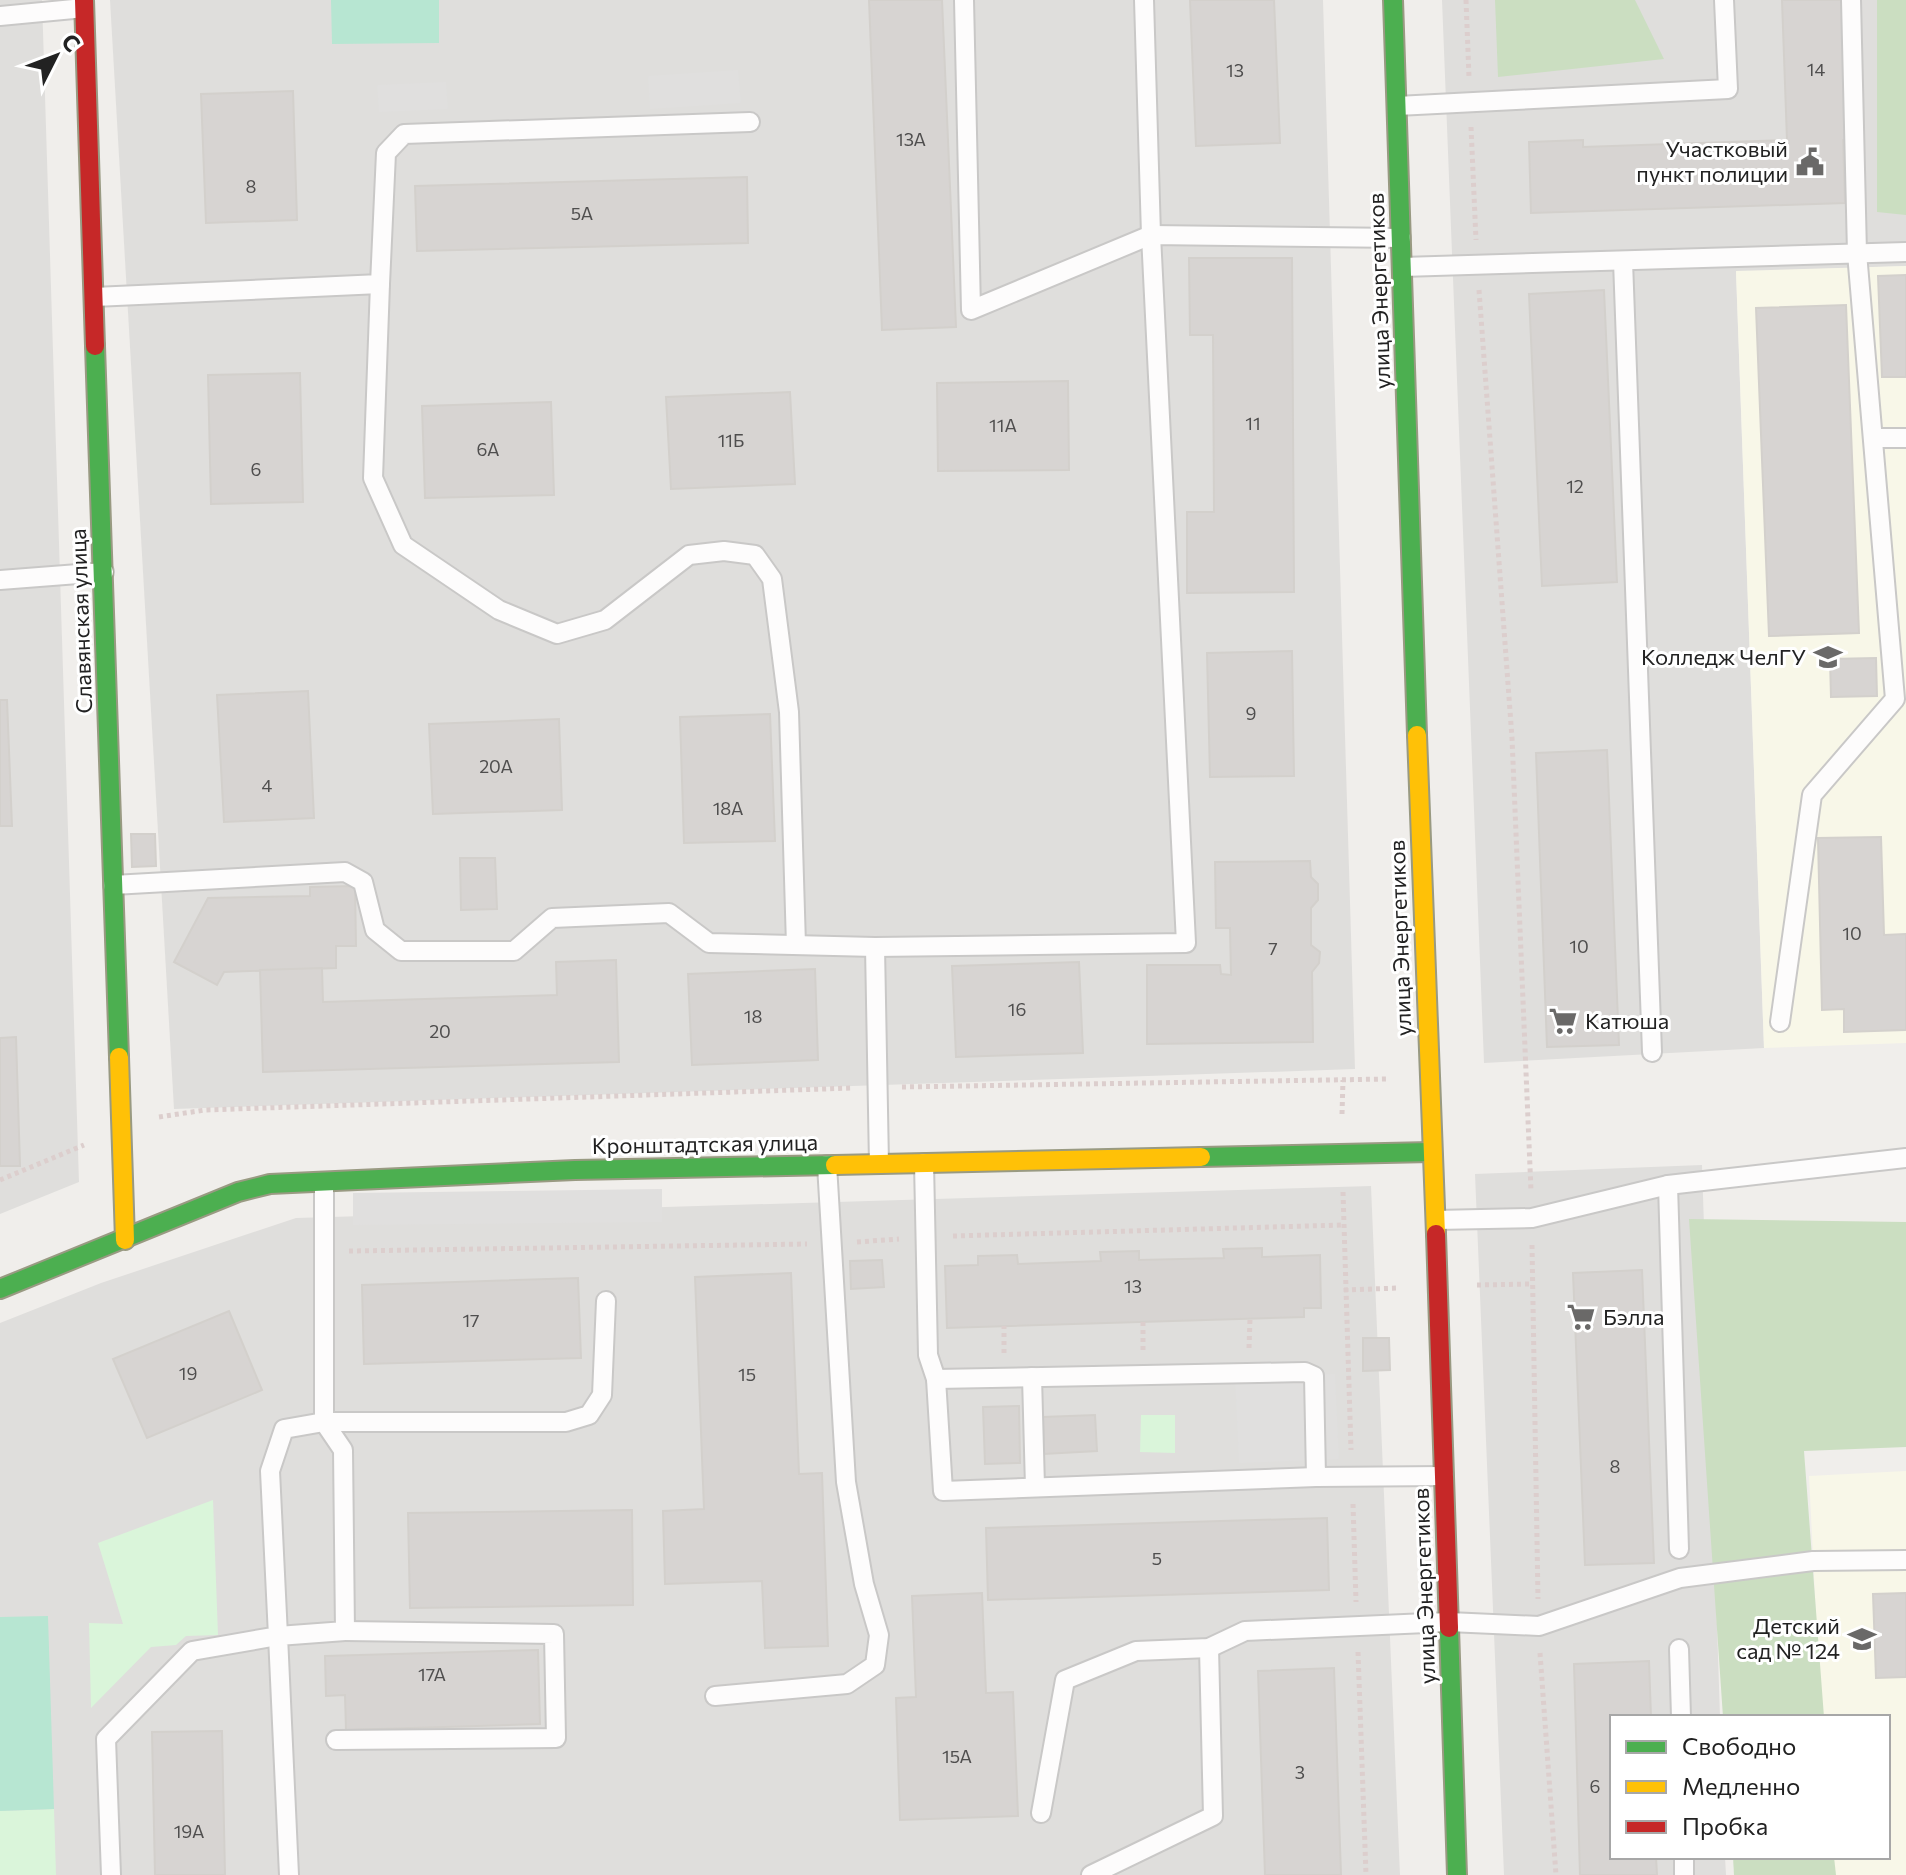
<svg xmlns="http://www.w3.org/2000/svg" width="1906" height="1875" viewBox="0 0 1906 1875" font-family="Commissioner,sans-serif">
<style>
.residential{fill:#dfdedc}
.education{fill:#f8f7e8}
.forest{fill:#cbdec1}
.park{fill:#daf5da}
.pitch{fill:#b7e6d2}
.parking{fill:#e0dfde}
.building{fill:#d7d4d2;stroke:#d3d0cc;stroke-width:2}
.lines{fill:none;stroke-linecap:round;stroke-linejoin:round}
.lane-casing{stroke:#c9c8c7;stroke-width:22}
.fast-casing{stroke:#999a82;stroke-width:22}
.slow-casing{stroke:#999a82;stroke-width:22}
.jam-casing{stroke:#999a82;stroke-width:22}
.path{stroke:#dccecd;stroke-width:5;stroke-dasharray:4 4;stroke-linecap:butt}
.lane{stroke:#fdfcfc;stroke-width:18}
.fast{stroke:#4caf50;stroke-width:18}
.slow{stroke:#ffc107;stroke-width:18}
.jam{stroke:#c62828;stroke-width:18}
.labels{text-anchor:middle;stroke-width:6;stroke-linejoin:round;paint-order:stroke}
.number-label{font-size:18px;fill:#4f4e4e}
.poi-label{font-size:22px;fill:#222;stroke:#fff;text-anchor:end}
.street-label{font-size:22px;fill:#222;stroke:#fff}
</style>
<rect width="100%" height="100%" fill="#f0eeeb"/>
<!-- residential -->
<g class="residential">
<polygon points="0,0 42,0 79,1182 0,1214"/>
<polygon points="110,0 1323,0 1355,1069 174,1109"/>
<polygon points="1442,0 1906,0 1906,266 1736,272 1764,1048 1484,1063"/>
<polygon points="1702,1165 1720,1717 1612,1717 1612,1857 1725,1857 1726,1875 1504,1875 1475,1174"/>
<polygon points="1371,1186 1400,1875 0,1875 0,1323 101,1283 296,1218"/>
</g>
<!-- education -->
<g class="education">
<polygon points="1906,266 1906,1043 1764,1048 1736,271"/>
<polygon points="1906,1471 1906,1875 1828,1875 1827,1857 1888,1857 1888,1717 1821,1717 1809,1476"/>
</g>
<!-- forest -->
<g class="forest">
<polygon points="1495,0 1635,0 1664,59 1498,77"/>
<polygon points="1877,0 1906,0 1906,215 1877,212"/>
<polygon points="1689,1219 1906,1222 1906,1447 1804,1451 1824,1717 1723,1717"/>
<polygon points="1733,1857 1834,1857 1836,1875 1734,1875"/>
</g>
<!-- park -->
<g class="park">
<polygon points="1141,1415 1175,1415 1175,1453 1140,1452"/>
<polygon points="213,1500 218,1635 186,1636 176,1645 151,1647 91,1708 89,1623 123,1624 98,1543"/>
<polygon points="54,1809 56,1875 0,1875 0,1811"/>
</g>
<!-- pitch -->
<g class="pitch">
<polygon points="331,0 439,0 439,43 332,44"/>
<polygon points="48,1616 54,1809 0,1811 0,1617"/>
</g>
<!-- parking -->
<g class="parking">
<polygon points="738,70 741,103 650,109 648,76"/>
<polygon points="446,82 448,109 379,112 377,85"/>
<polygon points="662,1189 662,1222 353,1225 353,1193"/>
<polygon points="1335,1374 1339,1459 1239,1463 1235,1378"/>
</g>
<!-- building -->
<g class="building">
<polygon points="869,0 942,0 956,327 882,330"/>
<polygon points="1190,0 1274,0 1280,143 1196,146"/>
<polygon points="1782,0 1845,0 1850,140 1843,140 1845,203 1531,213 1529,142 1583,140 1583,147 1787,140"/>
<polygon points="293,91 297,220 206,223 201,94"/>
<polygon points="747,177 748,243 417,251 415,186"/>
<polygon points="1189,258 1292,258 1294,592 1187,593 1187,512 1214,512 1213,335 1190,335"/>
<polygon points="1906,275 1906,377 1882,377 1878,276"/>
<polygon points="1604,290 1617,582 1542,586 1529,294"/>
<polygon points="1846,305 1859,633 1769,636 1756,308"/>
<polygon points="300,373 303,502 211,504 208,375"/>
<polygon points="1068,381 1069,470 938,471 937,383"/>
<polygon points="790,392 795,484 671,489 666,397"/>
<polygon points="551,402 554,495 425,498 422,406"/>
<polygon points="1292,651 1294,776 1210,777 1207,653"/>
<polygon points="1876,658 1877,696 1831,697 1830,659"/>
<polygon points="308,691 314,818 224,822 217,695"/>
<polygon points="0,700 7,700 12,826 0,826"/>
<polygon points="770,714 775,841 684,843 680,717"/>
<polygon points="559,719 562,810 433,814 429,724"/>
<polygon points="1607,750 1619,1045 1547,1047 1536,753"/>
<polygon points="131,834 155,834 156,866 132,867"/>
<polygon points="1881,837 1884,935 1906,934 1906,1030 1844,1032 1844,1009 1822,1010 1818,838"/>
<polygon points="460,858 495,858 497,909 461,910"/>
<polygon points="1310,861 1311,877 1318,884 1318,900 1311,908 1311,945 1320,952 1319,963 1312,972 1313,1042 1147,1044 1147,965 1220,965 1221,974 1231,975 1230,928 1216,928 1215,862"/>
<polygon points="355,886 356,946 336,946 336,968 224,972 217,985 174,962 208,898 310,896 310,887"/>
<polygon points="616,960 619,1062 263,1072 260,970 322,968 323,1002 557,995 556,962"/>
<polygon points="1079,962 1083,1053 956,1057 952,966"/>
<polygon points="815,969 818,1060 692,1065 688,974"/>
<polygon points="16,1037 20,1166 0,1166 0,1038"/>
<polygon points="1262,1248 1262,1257 1320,1255 1321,1308 1304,1308 1304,1317 947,1328 945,1266 978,1265 978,1256 1017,1255 1018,1264 1101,1261 1100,1252 1139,1251 1139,1260 1224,1258 1223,1249"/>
<polygon points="882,1260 884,1287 851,1289 850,1261"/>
<polygon points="1642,1270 1654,1563 1585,1565 1573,1273"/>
<polygon points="791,1273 799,1474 822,1473 828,1646 765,1648 762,1581 665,1584 663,1511 704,1509 695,1277"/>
<polygon points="578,1278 581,1358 364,1364 362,1285"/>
<polygon points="229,1311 262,1390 147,1438 113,1359"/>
<polygon points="1363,1338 1389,1338 1390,1370 1363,1371"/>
<polygon points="1019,1406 1020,1463 985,1464 983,1407"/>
<polygon points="1095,1415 1097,1451 1044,1454 1043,1417"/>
<polygon points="632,1510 633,1605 410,1608 408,1513"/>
<polygon points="1327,1518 1329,1590 988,1600 986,1528"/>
<polygon points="982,1593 986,1693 1013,1692 1018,1816 900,1820 896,1698 916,1697 912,1596"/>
<polygon points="1906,1593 1906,1677 1876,1678 1873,1594"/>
<polygon points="538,1650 540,1724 346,1730 345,1695 326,1696 325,1656"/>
<polygon points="1649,1661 1651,1717 1612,1717 1612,1857 1656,1857 1657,1875 1580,1875 1574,1664"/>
<polygon points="1334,1668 1341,1875 1265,1875 1258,1671"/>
<polygon points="222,1731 225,1875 155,1875 152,1732"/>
</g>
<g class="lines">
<defs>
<g id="lane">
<polyline points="964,0 971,310 1151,235 1401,238"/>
<polyline points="0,16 84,8"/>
<polyline points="1397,106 1728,89 1724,0"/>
<polyline points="1623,261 1652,1052"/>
<polyline points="1402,267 1906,252"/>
<polyline points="380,284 373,478 403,545 499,610 557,634 605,620 689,555 724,551 755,555 772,579 789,712 796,945"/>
<polyline points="94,297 380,284 386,153 404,134 750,122"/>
<polyline points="1873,438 1906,438"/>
<polyline points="0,580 104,572"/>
<polyline points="113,885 345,872 363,882 375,930 401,951 514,951 552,918 669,913 709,943 875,947 1186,943 1151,235 1144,0"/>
<polyline points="875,947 879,1164"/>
<polyline points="1780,1022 1812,795 1895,699 1857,253 1851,0"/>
<polyline points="924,1163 928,1355 936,1379 943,1491 1316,1477"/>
<polyline points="1668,1185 1679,1549"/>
<polyline points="1436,1220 1532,1218 1668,1185 1906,1158"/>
<polyline points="1032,1377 1035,1487"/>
<polyline points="936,1379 1305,1372 1314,1376 1316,1477 1444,1476"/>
<polyline points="1679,1649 1681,1717"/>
<polyline points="715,1696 847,1684 875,1665 879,1635 864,1584 846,1482 827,1165"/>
<polyline points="336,1740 556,1738 554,1634 345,1631"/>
<polyline points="1041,1813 1065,1680 1136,1651 1209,1648 1245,1631 1449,1622 1539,1626 1680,1578 1813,1561 1906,1560"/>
<polyline points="1684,1857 1684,1875"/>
<polyline points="111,1875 106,1739 192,1651 278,1636 270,1471 284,1429 324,1422 566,1422 589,1415 602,1395 606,1301"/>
<polyline points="289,1875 278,1636 345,1631 343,1450 324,1422 324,1182"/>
<polyline points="1091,1875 1213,1816 1209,1648"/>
</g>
<g id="fast">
<polyline points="1393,0 1417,735"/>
<polyline points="95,346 119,1057"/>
<polyline points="1201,1157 1431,1152"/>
<polyline points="0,1289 238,1192 270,1184 575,1170 835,1165"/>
<polyline points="1449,1628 1457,1875"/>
</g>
<g id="slow">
<polyline points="1417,735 1436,1234"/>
<polyline points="119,1057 125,1240"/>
<polyline points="835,1165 1201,1157"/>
</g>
<g id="jam">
<polyline points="84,0 95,346"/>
<polyline points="1436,1234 1449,1628"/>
</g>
</defs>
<!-- lane casing -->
<use href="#lane" class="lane-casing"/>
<!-- fast casing -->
<use href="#fast" class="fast-casing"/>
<!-- slow casing -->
<use href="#slow" class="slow-casing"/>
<!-- jam casing -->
<use href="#jam" class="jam-casing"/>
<!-- path -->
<g class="path">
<polyline points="1466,0 1469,77"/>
<polyline points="1471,127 1476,240"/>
<polyline points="1479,290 1512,738 1531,1191"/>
<polyline points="902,1087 1388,1079"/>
<polyline points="1342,1114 1343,1080"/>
<polyline points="159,1117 205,1110 852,1088"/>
<polyline points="0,1180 84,1145"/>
<polyline points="1343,1192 1351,1450"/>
<polyline points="953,1236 1343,1225"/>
<polyline points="857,1242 899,1239"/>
<polyline points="1532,1245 1538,1599"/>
<polyline points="349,1251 807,1244"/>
<polyline points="1477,1285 1531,1284"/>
<polyline points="1344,1290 1399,1288"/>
<polyline points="1143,1322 1143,1350"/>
<polyline points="1249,1348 1250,1319"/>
<polyline points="1004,1353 1004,1326"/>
<polyline points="1353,1504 1356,1602"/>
<polyline points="1358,1652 1366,1875"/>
<polyline points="1540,1653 1556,1875"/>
</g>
<!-- lane -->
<use href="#lane" class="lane"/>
<!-- fast -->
<use href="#fast" class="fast"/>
<!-- slow -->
<use href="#slow" class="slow"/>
<!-- jam -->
<use href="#jam" class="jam"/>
</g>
<!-- icons -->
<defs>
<symbol id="civic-bare" viewBox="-9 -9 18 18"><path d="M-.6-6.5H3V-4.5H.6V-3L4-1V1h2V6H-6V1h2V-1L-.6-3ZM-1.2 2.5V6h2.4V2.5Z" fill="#6a6968" stroke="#fff" stroke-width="2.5" paint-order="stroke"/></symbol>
<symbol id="university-bare" viewBox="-9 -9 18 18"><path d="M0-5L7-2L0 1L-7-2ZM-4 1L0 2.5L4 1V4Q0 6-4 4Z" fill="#6a6968" stroke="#fff" stroke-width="2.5" paint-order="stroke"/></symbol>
<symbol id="supermarket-bare" viewBox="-9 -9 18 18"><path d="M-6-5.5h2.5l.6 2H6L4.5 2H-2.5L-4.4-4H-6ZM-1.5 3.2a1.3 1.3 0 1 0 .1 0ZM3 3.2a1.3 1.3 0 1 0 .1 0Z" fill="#6a6968" stroke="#fff" stroke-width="2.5" paint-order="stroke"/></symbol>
<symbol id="school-bare" viewBox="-9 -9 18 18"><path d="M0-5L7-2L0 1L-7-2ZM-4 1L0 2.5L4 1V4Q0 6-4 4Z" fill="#6a6968" stroke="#fff" stroke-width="2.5" paint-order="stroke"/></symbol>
</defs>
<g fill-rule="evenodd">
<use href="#civic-bare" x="1790" y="142" width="40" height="40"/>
<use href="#university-bare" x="1808" y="637" width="40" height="40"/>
<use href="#supermarket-bare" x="1543" y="1001" width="40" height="40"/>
<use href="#supermarket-bare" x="1561" y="1297" width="40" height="40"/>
<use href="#school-bare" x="1842" y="1619" width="40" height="40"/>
</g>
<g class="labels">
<!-- number labels -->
<g class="number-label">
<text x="1816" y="76">14</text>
<text x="1235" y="77">13</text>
<text x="911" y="146">13А</text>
<text x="251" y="193">8</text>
<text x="582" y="220">5А</text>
<text x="1253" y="430">11</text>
<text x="1003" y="432">11А</text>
<text x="731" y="447">11Б</text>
<text x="488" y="456">6А</text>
<text x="256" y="476">6</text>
<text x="1575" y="493">12</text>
<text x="1251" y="720">9</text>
<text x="496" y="773">20А</text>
<text x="267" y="792">4</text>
<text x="728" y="815">18А</text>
<text x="1852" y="940">10</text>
<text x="1579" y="953">10</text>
<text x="1273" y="955">7</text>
<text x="1017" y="1016">16</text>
<text x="753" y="1023">18</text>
<text x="440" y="1038">20</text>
<text x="1133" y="1293">13</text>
<text x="471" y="1327">17</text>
<text x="188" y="1380">19</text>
<text x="747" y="1381">15</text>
<text x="1615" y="1473">8</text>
<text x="1157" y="1565">5</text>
<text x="432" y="1681">17А</text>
<text x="957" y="1763">15А</text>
<text x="1300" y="1779">3</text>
<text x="1595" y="1793">6</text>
<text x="189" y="1838">19А</text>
</g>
<!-- poi labels -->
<g class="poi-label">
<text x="1788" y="157">Участковый<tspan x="1788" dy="25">пункт полиции</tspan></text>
<text x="1806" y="665">Колледж ЧелГУ</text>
<text x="1585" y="1029" text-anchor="start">Катюша</text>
<text x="1603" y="1325" text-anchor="start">Бэлла</text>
<text x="1840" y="1634">Детский<tspan x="1840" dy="25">сад № 124</tspan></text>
</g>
<!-- street labels -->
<g class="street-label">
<text transform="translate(1379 291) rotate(-92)" y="8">улица Энергетиков</text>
<text transform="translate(81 621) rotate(-92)" y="8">Славянская улица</text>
<text transform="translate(1400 938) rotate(-92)" y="8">улица Энергетиков</text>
<text transform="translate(705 1144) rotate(-1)" y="8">Кронштадтская улица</text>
<text transform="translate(1424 1586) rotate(-92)" y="8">улица Энергетиков</text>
</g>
</g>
<!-- legend -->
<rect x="1610" y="1715" width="280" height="144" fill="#ffffff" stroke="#a7a7a7" stroke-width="2"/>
<rect x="1626" y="1741" width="40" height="12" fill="#4caf50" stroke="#a7a7a7" stroke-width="2"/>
<text x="1682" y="1755" font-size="24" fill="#222222">Свободно</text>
<rect x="1626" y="1781" width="40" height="12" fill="#ffc107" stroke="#a7a7a7" stroke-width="2"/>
<text x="1682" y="1795" font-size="24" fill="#222222">Медленно</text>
<rect x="1626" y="1821" width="40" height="12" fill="#c62828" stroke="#a7a7a7" stroke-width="2"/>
<text x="1682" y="1835" font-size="24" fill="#222222">Пробка</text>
<!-- north arrow -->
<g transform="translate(56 56) rotate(48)" stroke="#ffffff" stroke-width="6" paint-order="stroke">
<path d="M0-6L14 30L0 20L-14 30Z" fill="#222222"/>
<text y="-12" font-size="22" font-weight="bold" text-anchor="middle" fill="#222222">С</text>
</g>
</svg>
